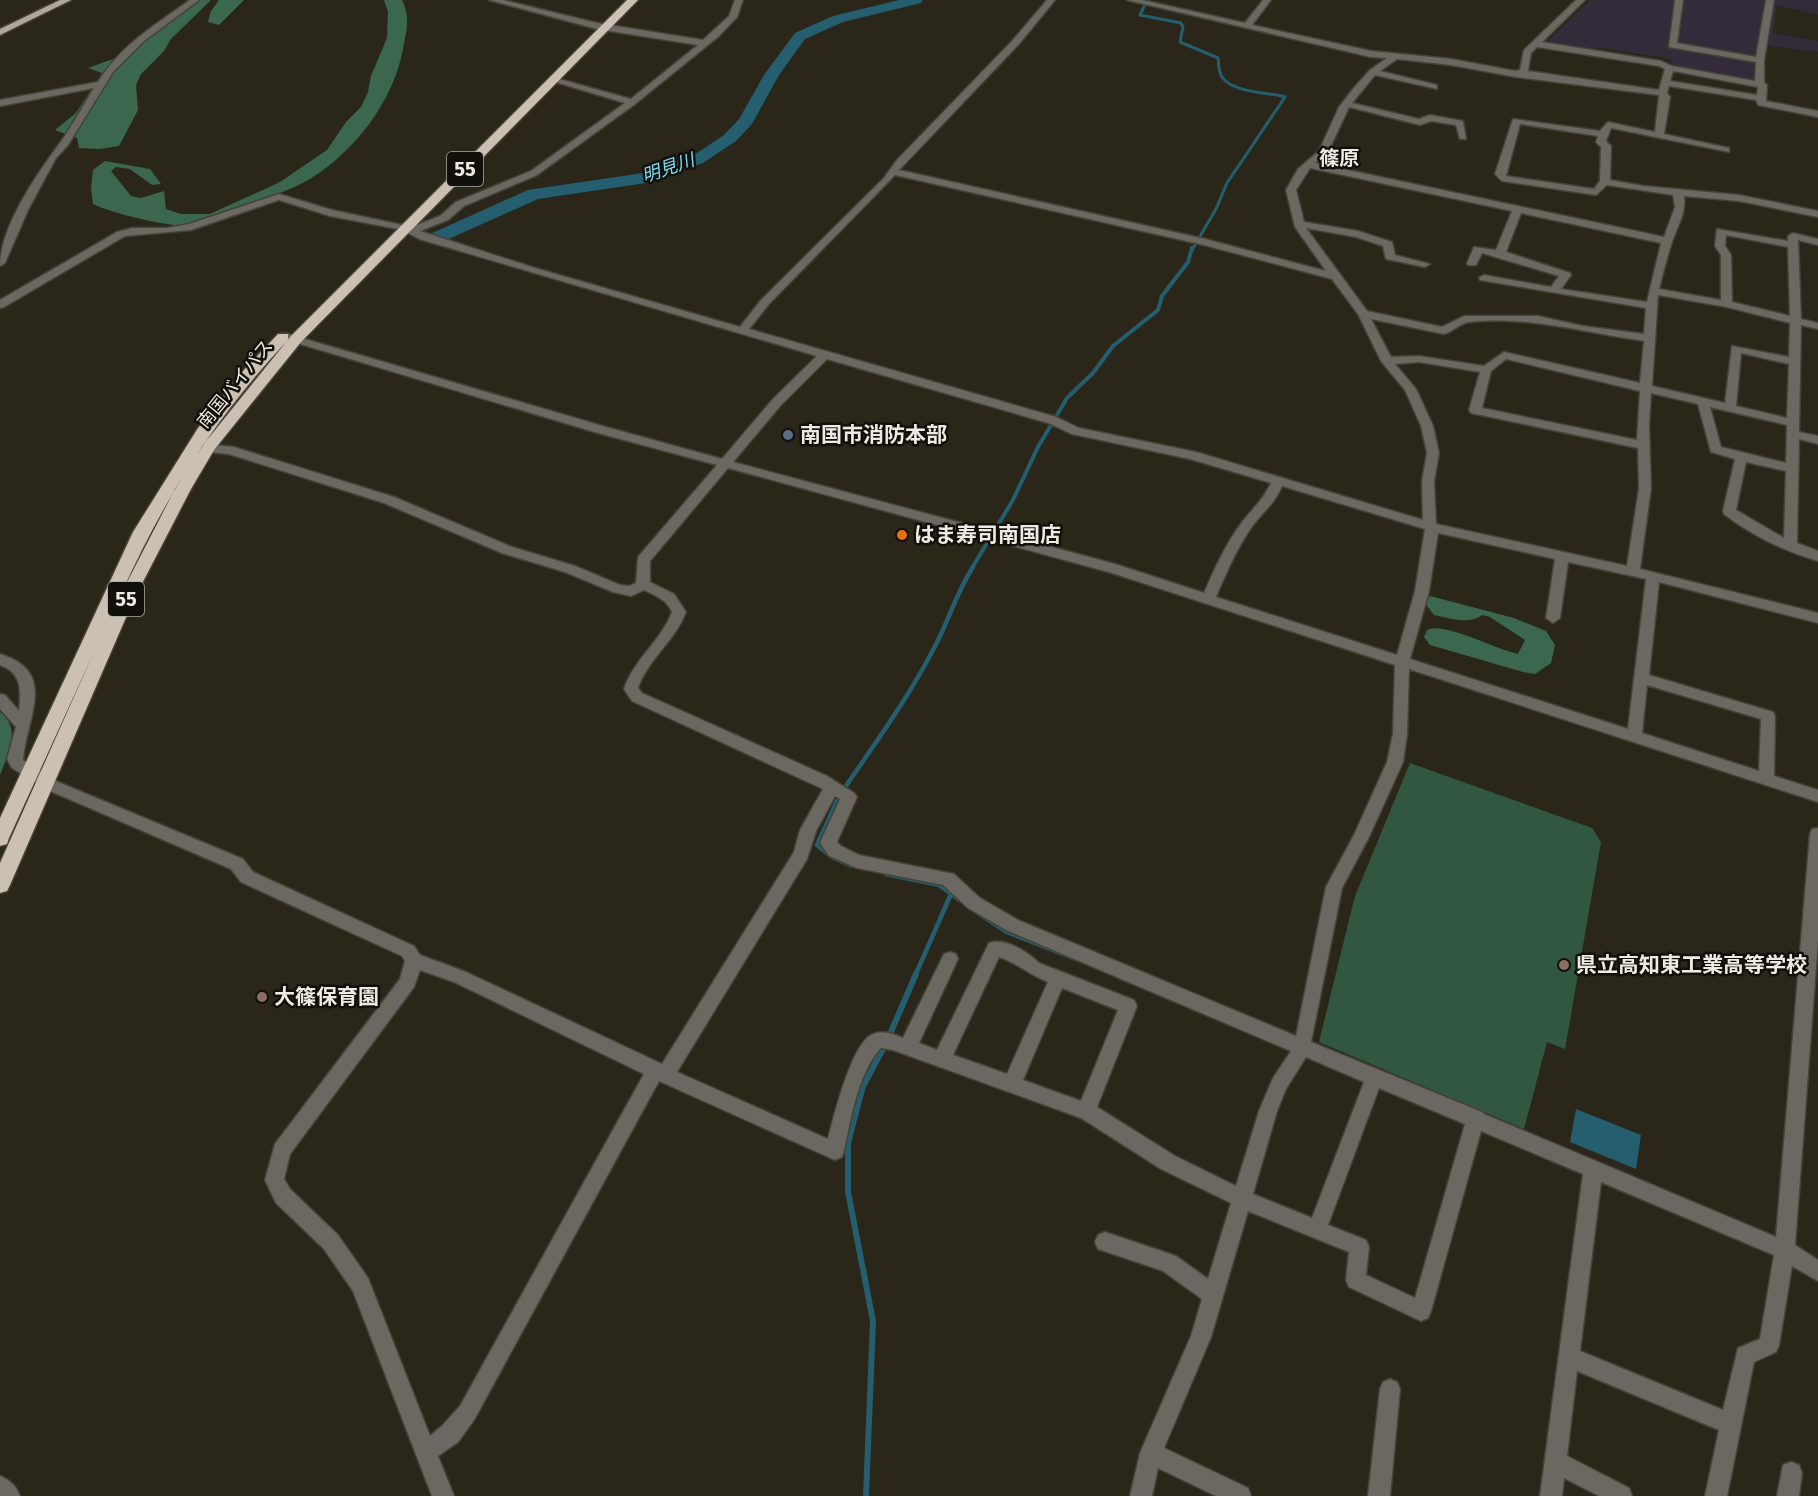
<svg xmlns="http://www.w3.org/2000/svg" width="1818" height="1496" viewBox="0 0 1818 1496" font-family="'Fira Sans','Noto Sans JP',sans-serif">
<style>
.industrial{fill:#332a3a}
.green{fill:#325741}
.forest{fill:#3a674d}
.water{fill:#255e6f}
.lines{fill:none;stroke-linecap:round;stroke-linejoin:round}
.stream-far3{stroke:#255e6f;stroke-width:3}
.stream-far2{stroke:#255e6f;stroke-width:4}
.stream-far1{stroke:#255e6f;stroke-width:4.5}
.stream{stroke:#255e6f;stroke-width:6}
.river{fill:#255e6f;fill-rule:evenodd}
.minor-casing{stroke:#454236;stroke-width:3}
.major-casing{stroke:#454236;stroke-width:3}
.highway-casing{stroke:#454236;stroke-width:3}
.minor{fill:#6b6761;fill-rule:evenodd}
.major{fill:#b0a79b;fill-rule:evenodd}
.highway{fill:#cbc0b2;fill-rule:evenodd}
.service-dot{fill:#5c6f8a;stroke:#11100a;stroke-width:2}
.food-dot{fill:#e8710a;stroke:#11100a;stroke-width:2}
.education-dot{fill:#8d6e63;stroke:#11100a;stroke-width:2}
.labels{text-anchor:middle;stroke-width:5;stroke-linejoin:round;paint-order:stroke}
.far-water-label{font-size:18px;font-style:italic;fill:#81dbf6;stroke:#11100a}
.far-street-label{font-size:18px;fill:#eceae2;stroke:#11100a}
.far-quarter-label{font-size:20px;font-weight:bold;fill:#eceae2;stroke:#11100a}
.shield{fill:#11100a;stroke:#aaa9a1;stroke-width:1.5}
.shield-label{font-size:20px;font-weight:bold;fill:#eceae2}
.poi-label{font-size:21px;font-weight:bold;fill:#eceae2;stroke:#11100a;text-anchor:start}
</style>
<rect width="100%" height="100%" fill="#2a271a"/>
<!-- industrial -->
<polygon class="industrial" points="1590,0 1818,0 1818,15 1777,5 1773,33 1818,41 1818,52 1759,44 1755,81 1671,65 1671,59 1597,47 1596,51 1546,43"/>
<!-- green -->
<polygon class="green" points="1410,763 1592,828 1601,842 1565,1049 1547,1042 1524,1129 1319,1042 1355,896"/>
<!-- forest -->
<g class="forest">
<polygon points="192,0 211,0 171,39 164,51 141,74 136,85 138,110 119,146 100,149 79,148 77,138 55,130 76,113 102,73 88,68 127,54"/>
<polygon points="219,0 244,0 219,25 208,22 211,11"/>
<path d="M 384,0 L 402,0 C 411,18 406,31 403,49 C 393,102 355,151 310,179 C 297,187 281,192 268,198 C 246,209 221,225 195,226 C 172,228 114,214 93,204 L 91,188 L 93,170 L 105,161 L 150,169 L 161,184 L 152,185 L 130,169 L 116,167 L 111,171 L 131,196 L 141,198 L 164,191 L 166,209 L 181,214 L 210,214 L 280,182 L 327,150 L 346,122 L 361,107 L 368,92 L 371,76 L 387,38 L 388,12 Z"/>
<path d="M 1430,596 L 1514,618 L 1546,631 L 1555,645 L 1551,663 L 1535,674 L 1523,672 L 1430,645 L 1424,637 L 1427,630 C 1443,621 1497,650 1518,654 L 1525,640 L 1490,617 L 1482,615 C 1469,625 1449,618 1434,615 L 1424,602 Z"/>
<path d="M 0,712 C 22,729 8,754 0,775 Z"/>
</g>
<!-- water -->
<polygon class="water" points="1576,1109 1641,1135 1636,1169 1570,1142"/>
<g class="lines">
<!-- stream-far3 -->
<path class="stream-far3" d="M 1147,0 L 1140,15 L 1181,23 L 1183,27 L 1180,42 L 1218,58 C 1219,64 1218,71 1222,77 C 1233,93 1268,92 1285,97 L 1227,183 L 1216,209 L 1192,250"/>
<!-- stream-far2 -->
<polyline class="stream-far2" points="972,568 1013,500 1038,447 1067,398 1093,373 1113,346 1158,310 1162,296 1188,262 1192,248"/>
<!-- stream-far1 -->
<g class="stream-far1">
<path d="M 846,786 C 876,742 908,698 933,650 C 948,623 956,593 973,567"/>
<polyline points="837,801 817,845 832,857 852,866"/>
<polyline points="886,874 939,885 961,901"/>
<polyline points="975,911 1007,932 1078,960"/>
<polyline points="915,976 951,894"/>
</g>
<!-- stream -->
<g class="stream">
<polyline points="890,1034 916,974"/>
<polyline points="866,1496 873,1321 848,1192 848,1143 863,1086 884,1047"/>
</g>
<!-- river -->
<polygon class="river" points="899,0 923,0 921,3 843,22 805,39 779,75 752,124 736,141 703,163 646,183 538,199 442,242 436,243 427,238 430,234 528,190 643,173 691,157 724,135 739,119 764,75 795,33 833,16"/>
<defs>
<g id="minor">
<path d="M 190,0 L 199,0 L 144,41 L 113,72 L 68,145 L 56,158 L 28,210 L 5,263 L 0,266 C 0,227 37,174 60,143 C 72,126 83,106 94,88 L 0,106 L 0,100 L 98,82 C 120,46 156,24 190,0 Z"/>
<path d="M 489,0 L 503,0 L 597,23 L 703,40 L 729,16 L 735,0 L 743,0 L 737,17 L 719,36 L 635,104 L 537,175 L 464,206 L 448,220 L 420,231 L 535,268 L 740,327 L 761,300 L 884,178 L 897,160 L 1013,40 L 1047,0 L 1055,0 L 1019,44 L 899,170 L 1205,239 L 1326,271 L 1295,227 L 1286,190 L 1298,169 L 1319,151 L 1339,107 L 1353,89 L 1370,70 L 1387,58 L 1371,57 L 1127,0 L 1142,0 L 1245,23 L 1263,0 L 1271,0 L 1252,25 L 1371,51 L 1451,59 L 1515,71 L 1520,70 L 1524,50 L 1576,0 L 1585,0 L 1542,42 L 1661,61 L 1672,66 L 1755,81 L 1756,62 L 1669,47 L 1675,0 L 1683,0 L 1677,43 L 1756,57 L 1766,0 L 1774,0 L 1764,60 L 1764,82 L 1767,85 L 1766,101 L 1818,111 L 1818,117 L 1758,105 L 1756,100 L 1669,86 L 1667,93 L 1670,97 L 1664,134 L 1729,148 L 1729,152 L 1611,128 L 1606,141 L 1611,146 L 1610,180 L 1644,186 L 1739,195 L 1818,211 L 1818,217 L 1739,201 L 1684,196 C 1686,214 1678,225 1672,242 C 1667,257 1663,273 1659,289 L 1721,300 L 1721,255 L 1715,246 L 1717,229 L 1788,241 L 1788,236 L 1793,233 L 1818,239 L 1818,245 L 1798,240 L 1801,319 L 1818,323 L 1818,329 L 1801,325 L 1799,432 L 1818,436 L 1818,444 L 1799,439 L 1797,543 L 1818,551 L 1818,561 C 1784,551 1753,536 1724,514 L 1723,511 L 1735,459 L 1711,452 L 1698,404 L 1651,393 L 1649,426 L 1651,488 L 1640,569 L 1818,613 L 1818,623 L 1659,582 L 1649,675 L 1773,712 L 1775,716 L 1774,776 L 1818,790 L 1818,802 L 1409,669 L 1407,734 L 1403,762 L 1369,837 L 1342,888 L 1311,1042 L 1482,1112 L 1484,1114 L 1776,1237 L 1810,834 L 1812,829 L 1818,828 L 1818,940 L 1795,1245 L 1818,1260 L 1818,1281 L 1792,1266 L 1779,1345 L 1776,1352 L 1754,1362 L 1727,1496 L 1705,1496 L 1719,1430 L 1577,1371 L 1567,1456 L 1629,1488 L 1632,1496 L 1599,1496 L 1564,1478 L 1562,1496 L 1540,1496 L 1583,1174 L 1481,1131 L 1431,1311 L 1428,1318 L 1421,1321 L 1349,1287 L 1346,1280 L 1349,1252 L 1248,1211 L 1211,1337 L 1164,1448 L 1248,1488 L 1251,1496 L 1216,1496 L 1158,1468 L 1152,1496 L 1130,1496 L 1140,1453 L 1191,1336 L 1202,1299 L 1163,1271 L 1098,1249 L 1095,1242 L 1098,1235 L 1105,1232 L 1176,1256 L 1208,1279 L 1231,1203 L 1161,1169 L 1081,1118 L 893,1050 L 881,1048 C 858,1073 851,1118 844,1151 L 842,1157 L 835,1160 L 659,1081 L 474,1420 L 458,1442 L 438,1456 L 454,1496 L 432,1496 L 353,1291 L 324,1249 L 276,1203 L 265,1180 L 275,1144 L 400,979 L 405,961 L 402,956 L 241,882 L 231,869 L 48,790 L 12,768 L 7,759 L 16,727 L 0,709 L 0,694 L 5,695 L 19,711 C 21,690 22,673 0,665 L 0,654 C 59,672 26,718 23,760 L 58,782 L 243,859 L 253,872 L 414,946 L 420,955 L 466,972 L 662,1064 L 794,852 L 800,830 L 823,789 L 632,701 L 624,689 C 634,659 661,641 672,612 C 667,600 655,595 644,590 L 631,596 L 613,592 L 565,572 L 502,553 L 384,503 L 229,454 L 196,451 L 190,447 L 196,443 L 234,447 L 394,497 L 512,547 L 575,566 L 620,585 L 629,586 L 636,583 L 638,557 L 717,465 L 598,433 L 280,338 L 280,334 L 288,334 L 606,427 L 722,459 L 773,399 L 817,356 L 419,239 L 403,230 L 330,216 L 279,200 L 191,230 L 125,236 L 4,307 L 0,308 L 0,300 L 117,232 L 132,228 L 167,228 L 189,224 L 279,194 L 332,210 L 412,227 L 440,216 L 456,202 L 531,171 L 625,103 L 552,81 L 552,77 L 631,99 L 698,45 L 597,29 ZM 1537,47 L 1659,66 L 1665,69 L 1659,90 L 1528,71 L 1531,53 ZM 1397,59 L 1451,65 L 1516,77 L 1659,95 L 1655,132 L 1608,122 L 1600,131 L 1513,119 L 1495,174 L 1502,181 L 1596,195 L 1607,185 L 1673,195 L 1675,207 L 1664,237 L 1315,163 L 1328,152 L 1349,107 L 1420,125 L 1431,121 L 1456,125 L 1460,139 L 1466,139 L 1463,121 L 1430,115 L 1419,119 L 1352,103 L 1375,75 L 1437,89 L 1437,85 L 1380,71 ZM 1673,71 L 1758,87 L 1757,95 L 1670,81 ZM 1520,124 L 1598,136 L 1596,142 L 1601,147 L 1600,181 L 1594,189 L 1506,176 ZM 1310,168 L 1512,211 L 1496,250 L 1474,247 L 1467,263 L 1468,265 L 1476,265 L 1482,253 L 1559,276 L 1551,287 L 1484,275 L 1479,278 L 1480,280 L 1646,308 L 1644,334 L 1583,326 L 1538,316 L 1464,316 L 1442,327 L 1367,311 L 1306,228 L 1356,237 L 1383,246 L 1386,259 L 1425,267 L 1430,264 L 1395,255 L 1392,242 L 1358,231 L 1304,222 L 1296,190 ZM 895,175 L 1204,245 L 1332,279 L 1358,314 L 1381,361 L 1405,390 L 1421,426 L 1427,453 L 1422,481 L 1423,520 L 1196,452 L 1079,428 L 1056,417 L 749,329 L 769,304 ZM 1521,213 L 1661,243 L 1647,302 L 1561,289 L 1571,275 L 1570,273 L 1506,252 ZM 1726,235 L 1788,247 L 1790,316 L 1732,302 L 1731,255 L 1725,246 ZM 1658,295 L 1727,307 L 1790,323 L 1789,357 L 1732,346 L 1725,403 L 1652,386 ZM 1371,319 L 1444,334 C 1453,332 1460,323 1469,322 C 1524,315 1588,333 1644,341 L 1640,383 L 1504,352 L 1484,366 L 1419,356 L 1391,357 ZM 1741,353 L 1789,364 L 1787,418 L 1736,406 ZM 827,359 L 1048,423 L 1072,434 L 1190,459 L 1271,483 C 1263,500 1254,507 1243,521 C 1226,543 1215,568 1204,593 L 1115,564 L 733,462 L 781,405 ZM 1506,359 L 1640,391 L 1637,440 L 1482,408 L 1491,371 ZM 1419,362 L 1480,372 L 1469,410 L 1471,413 L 1638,448 L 1639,488 L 1627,566 L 1436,524 L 1434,481 L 1439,453 L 1433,426 L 1416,389 L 1395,364 ZM 1710,407 L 1787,425 L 1786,463 L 1721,447 ZM 1746,462 L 1786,471 L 1784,538 L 1736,510 ZM 728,468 L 1112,573 L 1395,665 L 1393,734 L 1387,762 L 1354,835 L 1326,887 L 1296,1036 L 1018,920 L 980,898 L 954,874 L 859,855 L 841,846 L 837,842 L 857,797 L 854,793 L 827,776 L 642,693 L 638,688 C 648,659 675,641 686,612 L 674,594 L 650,582 L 650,561 ZM 1282,486 L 1425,529 L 1415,591 L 1397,655 L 1216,597 C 1226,573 1236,550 1251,528 C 1262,512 1274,505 1282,486 ZM 1438,533 L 1555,559 L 1546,618 L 1553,623 L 1560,618 L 1568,562 L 1646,579 L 1628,729 L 1410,659 L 1429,591 ZM 1647,685 L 1761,719 L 1759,771 L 1642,733 ZM 835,796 L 840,799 L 820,843 L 829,856 L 857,868 L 943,885 L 968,908 L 1006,930 L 1291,1051 L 1273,1078 L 1259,1111 L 1236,1186 L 1175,1156 L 1097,1107 L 1137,1006 L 1134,1000 L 1039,963 C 1028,952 1005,937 989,943 L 937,1050 L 919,1043 L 958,959 L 956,954 L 950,952 L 944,954 L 903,1038 C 893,1034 882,1029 871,1035 C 851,1046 834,1116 828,1139 L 677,1072 L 807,859 L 816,831 ZM 999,957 C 1017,963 1030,975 1048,982 L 1007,1074 L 953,1055 ZM 420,970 L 454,982 L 644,1074 L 460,1406 L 442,1426 L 430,1436 L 368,1278 L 338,1235 L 290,1189 L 284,1179 L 290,1154 L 414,987 ZM 1062,988 L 1118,1010 L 1081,1101 L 1023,1080 ZM 1306,1057 L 1364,1082 L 1312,1218 L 1253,1194 L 1277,1111 L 1286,1089 ZM 1379,1088 L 1465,1124 L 1415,1298 L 1366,1275 L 1369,1247 L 1366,1240 L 1328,1225 ZM 1601,1182 L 1774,1255 L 1760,1339 L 1738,1348 L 1723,1410 L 1580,1351 Z"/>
<polygon points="1390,1379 1397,1382 1400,1389 1390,1496 1368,1496 1380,1389 1383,1382"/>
<polygon points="1791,1462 1799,1465 1802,1473 1799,1496 1777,1496 1783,1465"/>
<path d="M 0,1476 C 10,1480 16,1486 20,1496 L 0,1496 Z"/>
</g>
<polygon id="major" points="60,0 71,0 0,35 0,29"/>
<path id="highway" d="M 627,0 L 638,0 L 301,342 L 214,450 L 191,489 L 134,599 L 10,885 L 7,891 L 0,893 L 0,863 L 94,652 L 9,838 L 7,844 L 0,846 L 0,818 L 133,532 L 198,428 L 244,370 L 278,334 L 288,334 L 288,340 C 216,416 165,497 122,592 L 175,489 L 203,445 L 291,336 Z"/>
</defs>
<!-- minor casing -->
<use href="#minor" class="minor-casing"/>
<!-- major casing -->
<use href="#major" class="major-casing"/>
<!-- highway casing -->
<use href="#highway" class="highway-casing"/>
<!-- minor -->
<use href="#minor" class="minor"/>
<!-- major -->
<use href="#major" class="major"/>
<!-- highway -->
<use href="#highway" class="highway"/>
</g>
<!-- markers -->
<circle class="service-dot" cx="788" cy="435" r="6"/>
<circle class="food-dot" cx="902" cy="535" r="6"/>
<g class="education-dot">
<circle cx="1564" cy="965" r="6"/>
<circle cx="262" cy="997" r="6"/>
</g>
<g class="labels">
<!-- far-water labels -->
<g class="far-water-label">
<text transform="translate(668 168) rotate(-19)" y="6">明見川</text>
</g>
<!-- far-street labels -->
<g class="far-street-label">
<text transform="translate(235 384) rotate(-51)" y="6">南国バイパス</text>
</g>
<!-- far-quarter labels -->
<g class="far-quarter-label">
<text x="1339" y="165">篠原</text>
</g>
<!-- shield labels -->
<g class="shield">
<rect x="447" y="152" width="36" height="34" rx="4.5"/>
<rect x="108" y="582" width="36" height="34" rx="4.5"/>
</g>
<g class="shield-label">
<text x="465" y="176">55</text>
<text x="126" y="606">55</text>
</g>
<!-- poi labels -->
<g class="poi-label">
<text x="800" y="442">南国市消防本部</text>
<text x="914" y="542">はま寿司南国店</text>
<text x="1576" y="972">県立高知東工業高等学校</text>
<text x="274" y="1004">大篠保育園</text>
</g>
</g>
</svg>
